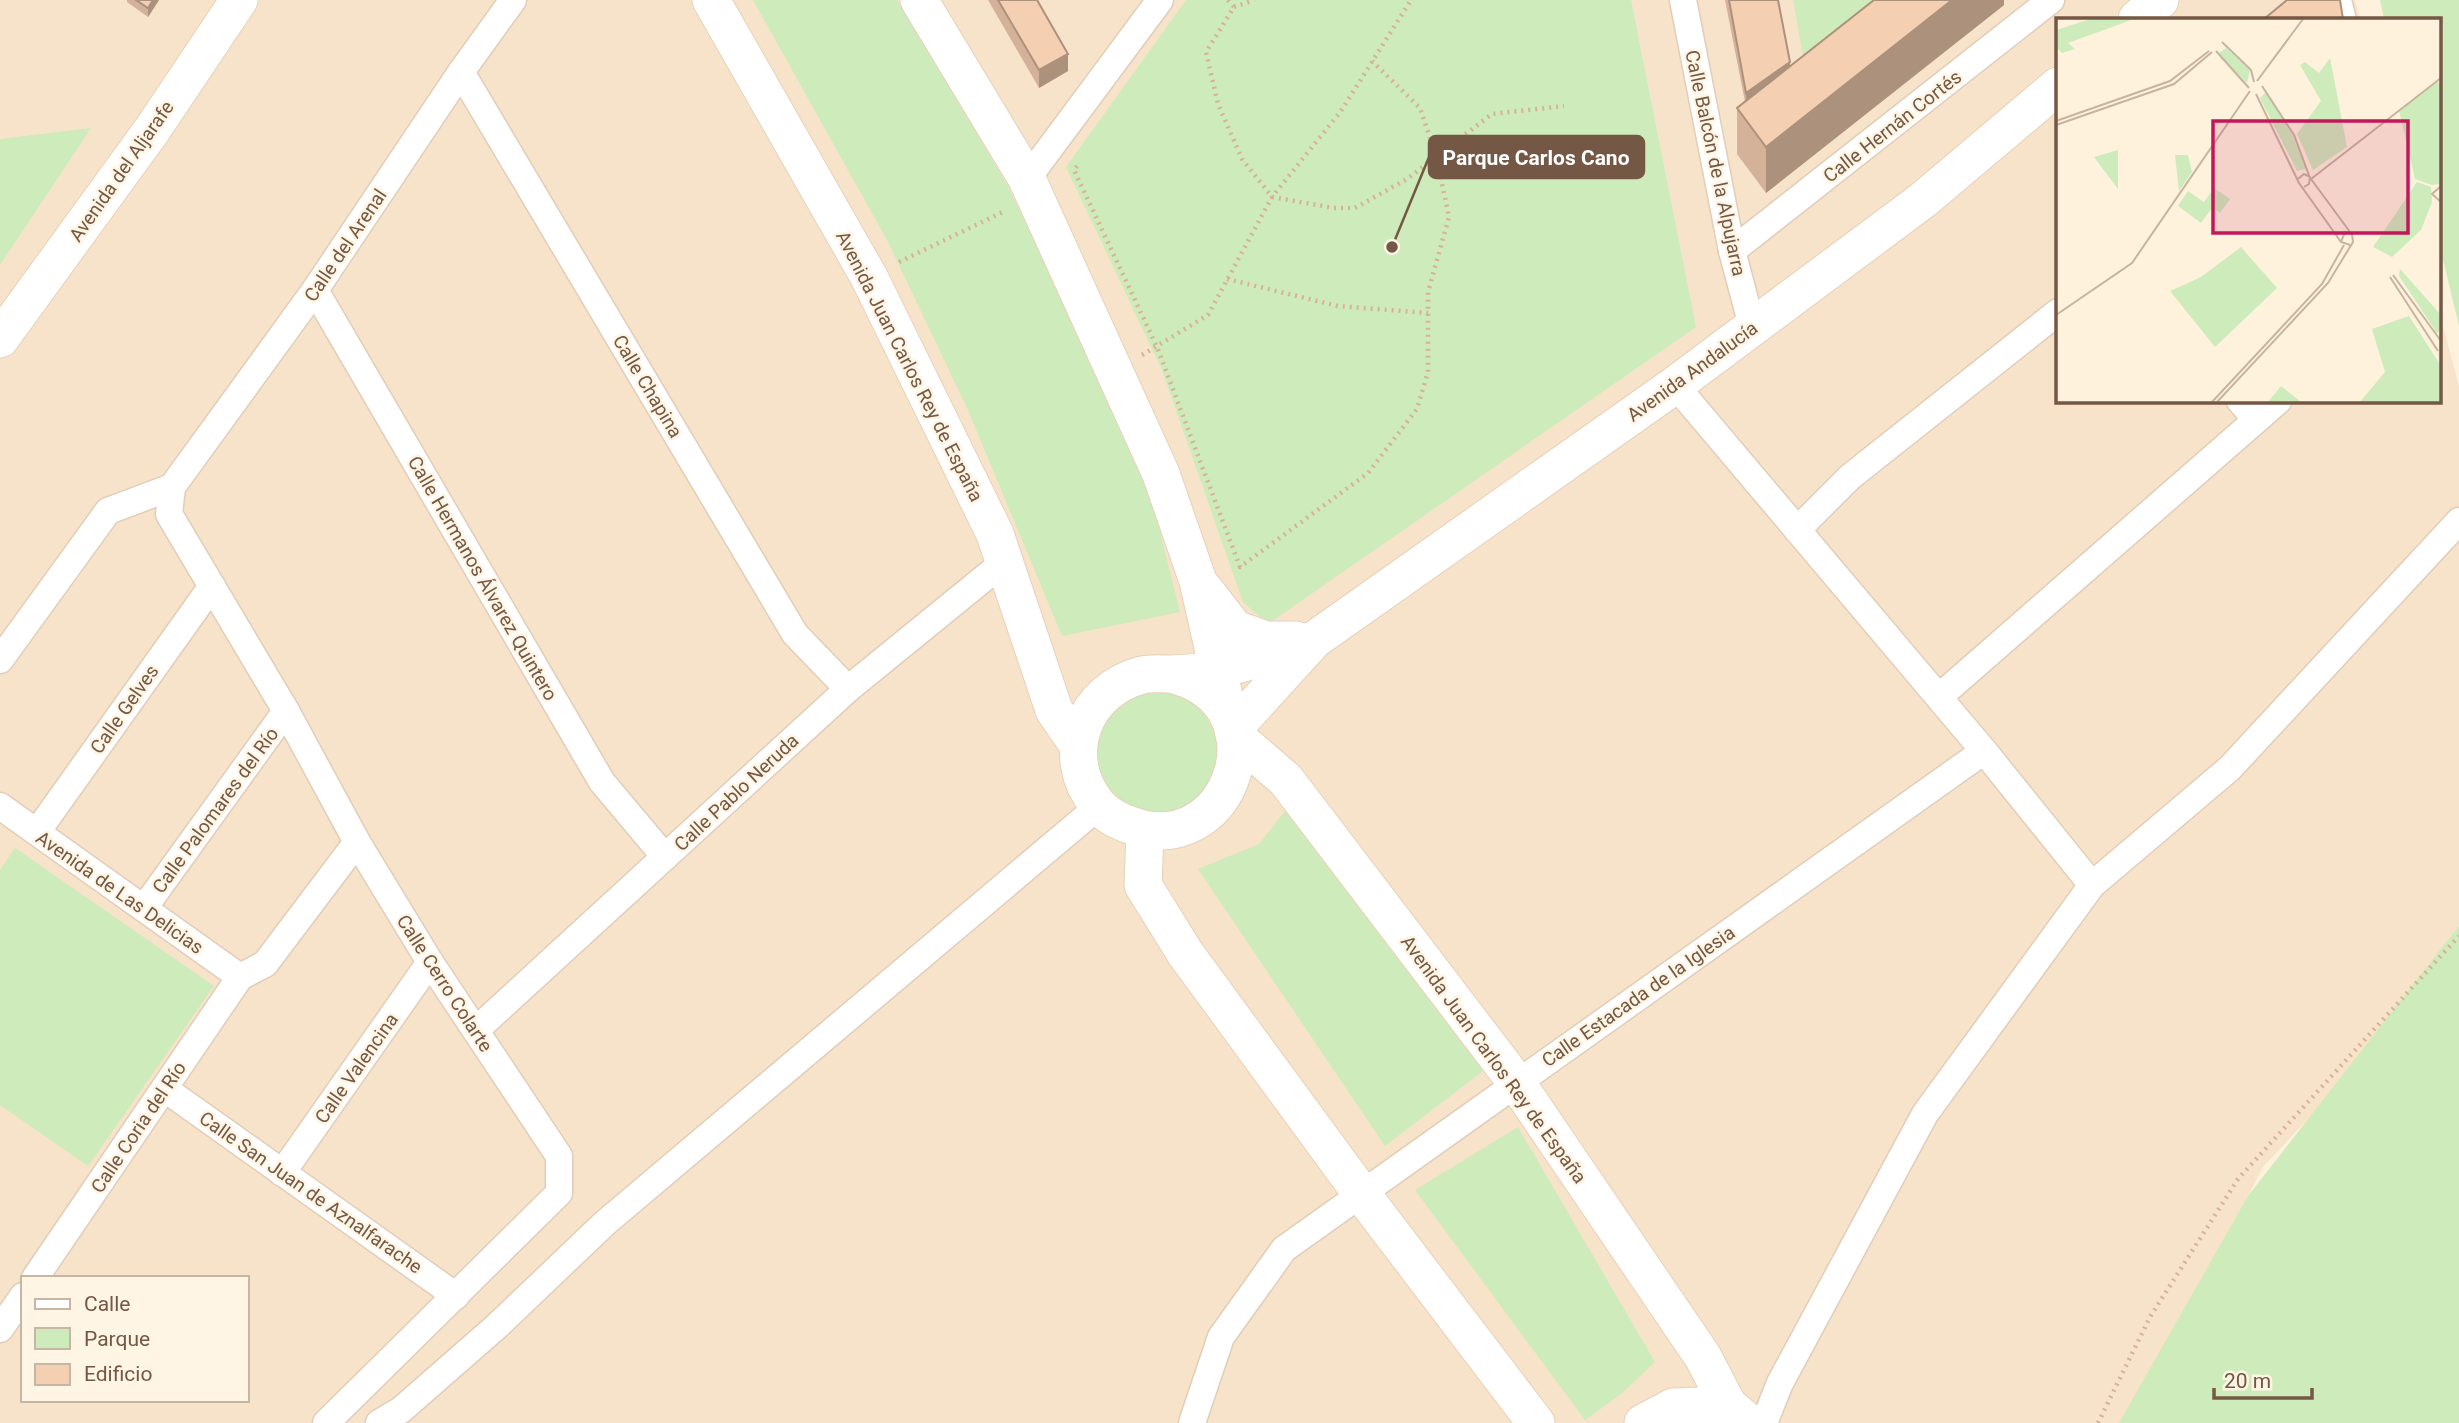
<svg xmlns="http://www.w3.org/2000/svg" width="2459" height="1423" viewBox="0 0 2459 1423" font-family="Roboto,sans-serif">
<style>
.residential{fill:#f6e3ca;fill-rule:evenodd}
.green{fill:#cdebbb}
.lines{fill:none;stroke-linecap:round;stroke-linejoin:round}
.lane-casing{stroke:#e2cdb8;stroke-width:17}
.street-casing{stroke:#e2cdb8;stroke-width:29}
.secondary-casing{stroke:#e9d0b8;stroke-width:39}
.path{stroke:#d9b296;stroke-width:4.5;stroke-dasharray:2 5;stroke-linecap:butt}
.lane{stroke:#fff;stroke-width:14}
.street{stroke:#fff;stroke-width:26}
.secondary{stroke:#fff;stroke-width:37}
.wall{fill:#d3b299}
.shaded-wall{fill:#ac917d}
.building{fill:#f5cfb2;stroke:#ac917d;stroke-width:2}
.labels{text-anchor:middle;stroke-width:5;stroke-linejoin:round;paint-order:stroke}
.street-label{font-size:19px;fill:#745744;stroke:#fff5e4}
.inset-road{fill:none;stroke:#c7b49f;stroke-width:2}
.view{fill:#c2185b;fill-opacity:0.15;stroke:#c2185b;stroke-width:3.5}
.inset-edge{fill:none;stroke:#745744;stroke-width:3.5}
.leader{fill:none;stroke:#745744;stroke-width:2.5}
.callout-dot{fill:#745744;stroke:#fff5e4;stroke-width:2.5}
.callout{fill:#745744;stroke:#745744;stroke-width:2.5}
.callout-label{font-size:21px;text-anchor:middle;font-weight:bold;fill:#fff}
</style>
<rect width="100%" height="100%" fill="#fef2dc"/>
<!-- residential -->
<path class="residential" d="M 0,0 L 2355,0 L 2360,19 L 2058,19 L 2058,401 L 2440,401 L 2440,315 L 2459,386 L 2459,959 L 2263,1167 L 2130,1423 L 0,1423 ZM 23,1278 L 247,1278 L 247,1400 L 23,1400 Z"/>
<!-- green -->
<g class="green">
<polygon points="753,0 897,0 1009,188 1148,484 1180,612 1062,636 968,410 887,240"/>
<polygon points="1186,0 1631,0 1696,327 1268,624 1243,602 1162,370 1066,167"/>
<polygon points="1793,0 1913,0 1808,82"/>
<polygon points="2380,0 2459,0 2459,326 2440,247 2440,19 2384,19"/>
<polygon points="91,128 0,265 0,139"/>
<circle cx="1157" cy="752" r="60"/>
<polygon points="1285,811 1483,1071 1385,1146 1198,869 1259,844"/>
<polygon points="15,848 214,986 88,1166 0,1105 0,870"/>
<polygon points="2459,926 2459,1423 2119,1423 2248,1196"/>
<polygon points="1518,1127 1655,1362 1621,1394 1585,1420 1415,1190"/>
</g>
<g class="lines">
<defs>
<polyline id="lane" points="2344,0 2349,19"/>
<g id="street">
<polyline points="1683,0 1732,251 1752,326"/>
<polyline points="461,72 795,634 848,689"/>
<polyline points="1027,179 1160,0"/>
<polyline points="1732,251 2051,0"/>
<polyline points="315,290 602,782 665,857"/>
<polyline points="1675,385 1984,751 2092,885"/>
<polyline points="2240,401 2256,420"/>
<polyline points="172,487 169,514 286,711 357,842 430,962 559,1156 559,1193 326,1423"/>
<polyline points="172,487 315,290 461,72 513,0"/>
<polyline points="1797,530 1850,477 2058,312"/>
<polyline points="0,660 108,511 172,487"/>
<polyline points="1939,697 2278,401"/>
<polyline points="0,806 240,977"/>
<polyline points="37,832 212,586"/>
<polyline points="144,908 286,711"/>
<polyline points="476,1030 848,689 1004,562"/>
<polyline points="165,1089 456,1296"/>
<polyline points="282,1173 430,962"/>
<polyline points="35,1278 240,977 265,964 357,842"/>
<polyline points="0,1329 23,1296"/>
<polyline points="379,1423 401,1410 497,1326 605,1223 1099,806"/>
<polyline points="1192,1423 1221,1337 1284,1249 1984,751"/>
<polyline points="1764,1423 1780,1383 1925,1114 2092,885 2230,768 2459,521"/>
</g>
<g id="secondary">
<polyline points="711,0 869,277 995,534 1054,710 1078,745"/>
<polyline points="919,0 1027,179 1161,474 1198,581 1229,718"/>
<polyline points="2137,19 2160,0"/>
<polyline points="0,339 152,130 239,0"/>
<polyline points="1204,589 1235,629 1266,640 1296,640"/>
<path d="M 1171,674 C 1177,676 1185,678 1191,681 C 1279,721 1226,858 1133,826 C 1120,822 1106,815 1097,804 C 1058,755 1084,690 1142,675 C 1151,673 1160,674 1169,674 C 1184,674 1201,672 1216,669 C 1249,664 1282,650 1313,640"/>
<polyline points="1233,729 1314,640 1675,385 1923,200 2058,86"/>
<polyline points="1234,735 1286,780 1516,1082 1703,1357 1728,1405"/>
<polyline points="1145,831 1143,885 1185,953 1361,1193 1536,1423"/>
<polyline points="1643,1423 1673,1407 1728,1405 1749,1423"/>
</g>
</defs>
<!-- lane casing -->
<use href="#lane" class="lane-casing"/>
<!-- street casing -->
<use href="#street" class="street-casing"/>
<!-- secondary casing -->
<use href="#secondary" class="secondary-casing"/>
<!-- path -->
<g class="path">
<polyline points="1228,0 1234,7 1206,52 1218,104 1242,159 1272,197 1334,208 1355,208 1407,179 1492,114 1564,106"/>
<polyline points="1234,7 1254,0"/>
<polyline points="1077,166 1074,170 1157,347 1240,567 1368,473 1417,409 1428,372 1428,292 1449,217 1436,155 1420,108 1372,61"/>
<polyline points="899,262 1005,211"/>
<polyline points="1227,279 1338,306 1428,313"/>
<polyline points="1142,355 1208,315 1272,197 1341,111 1411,0"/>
<polyline points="2098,1423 2150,1317 2238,1179 2459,936"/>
</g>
<!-- lane -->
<use href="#lane" class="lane"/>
<!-- street -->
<use href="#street" class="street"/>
<!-- secondary -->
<use href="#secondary" class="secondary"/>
</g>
<!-- wall -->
<g class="wall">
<polygon points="127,0 159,0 148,17 127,2"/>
<polygon points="988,0 1037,0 1068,71 1039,88"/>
<polygon points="1725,0 1778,0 1790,67 2004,0 2004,5 1766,193 1737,154 1737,108 1745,102"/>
</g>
<!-- shaded-wall -->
<g class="shaded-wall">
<polygon points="153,0 159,0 148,17 148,8"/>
<polygon points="1952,0 2004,0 2004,5 1766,193 1766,147"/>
<polygon points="1068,54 1068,71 1039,88 1039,70"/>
<polygon points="1790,62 1790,79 1746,111 1746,93"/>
</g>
<!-- building -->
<g class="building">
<polygon points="136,0 153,0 148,8"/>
<polygon points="998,0 1037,0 1068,54 1039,70"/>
<polygon points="1729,0 1778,0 1790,62 1746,93"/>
<polygon points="1874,0 1952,0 1766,147 1737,108"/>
<polygon points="2287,0 2340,0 2343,19 2264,19"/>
</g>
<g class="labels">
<!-- street labels -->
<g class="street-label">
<text transform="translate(1892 126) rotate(-38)" y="7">Calle Hernán Cortés</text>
<text transform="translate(1716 163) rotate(78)" y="7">Calle Balcón de la Alpujarra</text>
<text transform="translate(121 171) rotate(-55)" y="7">Avenida del Aljarafe</text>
<text transform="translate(345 245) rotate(-56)" y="7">Calle del Arenal</text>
<text transform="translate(910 366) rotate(63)" y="7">Avenida Juan Carlos Rey de España</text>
<text transform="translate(1692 371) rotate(-36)" y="7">Avenida Andalucía</text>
<text transform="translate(648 386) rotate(59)" y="7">Calle Chapina</text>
<text transform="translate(483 578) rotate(60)" y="7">Calle Hermanos Álvarez Quintero</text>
<text transform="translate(124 709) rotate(-55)" y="7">Calle Gelves</text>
<text transform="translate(736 792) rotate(-43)" y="7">Calle Pablo Neruda</text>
<text transform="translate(215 810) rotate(-54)" y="7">Calle Palomares del Río</text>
<text transform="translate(120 892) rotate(35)" y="7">Avenida de Las Delicias</text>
<text transform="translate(445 983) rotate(57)" y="7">Calle Cerro Colarte</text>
<text transform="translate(1638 996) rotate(-35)" y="7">Calle Estacada de la Iglesia</text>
<text transform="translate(1494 1059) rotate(54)" y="7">Avenida Juan Carlos Rey de España</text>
<text transform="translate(356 1068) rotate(-55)" y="7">Calle Valencina</text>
<text transform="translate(138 1127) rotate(-56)" y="7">Calle Coria del Río</text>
<text transform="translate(311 1192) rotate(35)" y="7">Calle San Juan de Aznalfarache</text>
</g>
</g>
<!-- overview -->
<g transform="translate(2056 18)">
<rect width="385" height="385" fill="#fef2dc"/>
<path d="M 35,1 L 78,1 L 12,25 L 19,31 L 6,35 L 0,29 L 0,12 ZM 170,30 L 194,52 L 191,65 L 164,39 L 163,35 ZM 274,40 L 291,129 L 257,152 L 241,116 L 265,83 L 244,47 L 249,44 L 263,55 ZM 381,64 L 385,66 L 385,166 L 376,167 L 359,161 L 343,92 ZM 210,74 L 237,118 L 250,151 L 241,153 L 204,80 ZM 62,132 L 62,171 L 38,139 ZM 119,137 L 132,137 L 136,154 L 123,173 ZM 361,164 L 375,169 L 376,184 L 365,212 L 336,239 L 317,229 ZM 158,170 L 174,181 L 164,195 L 156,190 L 145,205 L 122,188 L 132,173 L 148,184 ZM 185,229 L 221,270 L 159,329 L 114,273 L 145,259 ZM 344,251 L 385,297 L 385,312 L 381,315 L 343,258 ZM 353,298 L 385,348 L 385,384 L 304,384 L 329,354 L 316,311 ZM 225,368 L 245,384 L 212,384 Z" fill="#cdebbb"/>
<path class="inset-road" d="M 166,24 L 195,52 L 198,64M 160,33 L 193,70M 201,63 L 247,1M 206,68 L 238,117 L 254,160M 200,76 L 243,165 L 285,224M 0,103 L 114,63 L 153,33M 0,107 L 118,66 L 156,34M 242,161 L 248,156 L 254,159 L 253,166 L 248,169M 255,161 L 294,214M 255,161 L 385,60M 385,168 L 376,176 L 385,184M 337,257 L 385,323M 334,259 L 382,333M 0,297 L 76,245 L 194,73M 156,384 L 266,266 L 288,227M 161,384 L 272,265 L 297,224 L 296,216 L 289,214 L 285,224 L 294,227"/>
<path class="view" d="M 157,103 L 352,103 L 352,215 L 157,215 Z"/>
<rect width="385" height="385" class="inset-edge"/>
</g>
<!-- callouts -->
<path class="leader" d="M1392 247L1429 157"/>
<circle class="callout-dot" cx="1392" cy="247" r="7"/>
<rect class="callout" x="1429" y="136" width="215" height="42" rx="7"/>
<g class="callout-label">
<text x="1536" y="165">Parque Carlos Cano</text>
</g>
<!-- legend -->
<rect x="21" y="1276" width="228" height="126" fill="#fff5e4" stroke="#c7b6a4" stroke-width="2"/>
<rect x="35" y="1299" width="35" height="10" fill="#ffffff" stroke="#c7b6a4" stroke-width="2"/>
<text x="84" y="1311" font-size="21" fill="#745744">Calle</text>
<rect x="35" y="1328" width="35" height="21" fill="#cdebbb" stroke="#c7b6a4" stroke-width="2"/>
<text x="84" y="1346" font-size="21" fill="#745744">Parque</text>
<rect x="35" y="1364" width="35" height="21" fill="#f5cfb2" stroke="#c7b6a4" stroke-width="2"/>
<text x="84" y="1381" font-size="21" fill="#745744">Edificio</text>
<!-- scale -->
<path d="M2214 1388v10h98v-10" fill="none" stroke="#745744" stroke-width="3.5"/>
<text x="2224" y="1388" font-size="21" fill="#745744" stroke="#fff5e4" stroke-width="5" paint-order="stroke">20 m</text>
</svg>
